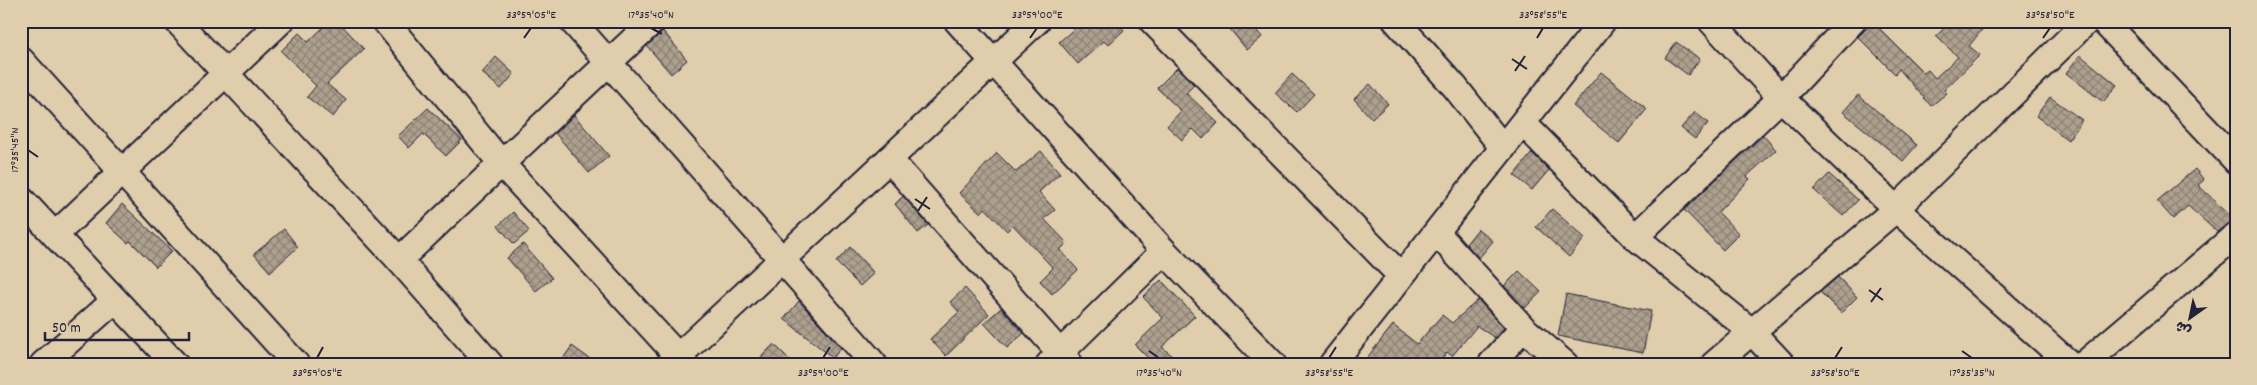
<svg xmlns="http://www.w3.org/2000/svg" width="2257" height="385" viewBox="0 0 2257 385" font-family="Dekko,'Playpen Sans Arabic',sans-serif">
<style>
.building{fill:url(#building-cross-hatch);stroke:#22223b}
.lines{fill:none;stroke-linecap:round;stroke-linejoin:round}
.minor-casing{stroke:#22223b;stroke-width:29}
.minor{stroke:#e0cdab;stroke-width:25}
.ticks{fill:none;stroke:#22223b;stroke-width:2}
.neatline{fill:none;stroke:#22223b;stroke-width:2}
.ticks-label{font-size:12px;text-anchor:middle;fill:#22223b}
</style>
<defs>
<pattern id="building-cross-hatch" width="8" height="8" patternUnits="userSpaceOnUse" patternTransform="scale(1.25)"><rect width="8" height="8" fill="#aea08e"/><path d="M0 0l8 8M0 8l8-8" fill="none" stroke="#8d8275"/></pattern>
</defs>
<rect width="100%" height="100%" fill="#e0cdab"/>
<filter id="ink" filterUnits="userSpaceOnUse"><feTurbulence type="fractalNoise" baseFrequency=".02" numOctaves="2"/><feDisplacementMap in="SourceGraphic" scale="10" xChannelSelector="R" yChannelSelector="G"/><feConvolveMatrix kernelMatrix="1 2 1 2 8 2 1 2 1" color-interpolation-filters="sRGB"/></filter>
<g filter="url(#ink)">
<!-- building -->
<g class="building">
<polygon points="330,21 338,21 364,49 327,84 346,100 333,117 307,97 316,86 281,51 299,33 308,42"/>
<polygon points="1083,21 1116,21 1124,30 1108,45 1104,41 1078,64 1059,42"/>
<polygon points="1237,21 1249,21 1262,37 1247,50 1229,28"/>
<polygon points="1952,21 1989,21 1969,46 1980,55 1944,90 1947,93 1931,106 1899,69 1895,74 1858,37 1873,22 1924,73 1928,70 1935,78 1958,57 1936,36"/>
<polygon points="663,31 687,60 671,74 647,46"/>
<polygon points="1676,42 1700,59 1688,75 1665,58"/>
<polygon points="2080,55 2117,85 2103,102 2066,73"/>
<polygon points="496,57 514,74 501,89 482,73"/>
<polygon points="1177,68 1194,85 1186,93 1218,123 1203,139 1193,129 1182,140 1167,126 1181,111 1157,88"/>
<polygon points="1601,72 1647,109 1619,143 1573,106"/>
<polygon points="1292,74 1314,94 1297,112 1275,93"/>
<polygon points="1370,84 1388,104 1372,119 1354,99"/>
<polygon points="1858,95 1917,145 1903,161 1843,112"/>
<polygon points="2050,97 2082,120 2068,140 2036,116"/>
<polygon points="428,108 462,140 446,156 423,134 409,148 398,136"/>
<polygon points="1695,112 1708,123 1695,139 1681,128"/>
<polygon points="574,115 609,156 589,173 555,133"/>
<polygon points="1763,135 1776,150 1747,176 1750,179 1718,212 1739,234 1723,250 1684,210"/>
<polygon points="1041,151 1060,173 1039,192 1055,210 1044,219 1067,243 1060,250 1078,270 1052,294 1040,281 1053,268 1013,225 1007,231 985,208 981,213 959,193 997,153 1016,172"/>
<polygon points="1532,153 1549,170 1532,190 1514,175"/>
<polygon points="2195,169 2204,180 2198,185 2236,221 2227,224 2217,232 2188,206 2173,219 2157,201"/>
<polygon points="1829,174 1858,200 1843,216 1814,190"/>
<polygon points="903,196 928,225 918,233 895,204"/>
<polygon points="122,204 172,251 156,267 130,241 128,243 106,223"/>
<polygon points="1552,209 1585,238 1569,257 1536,227"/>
<polygon points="513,212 529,231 514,244 498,226"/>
<polygon points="284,229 298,247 270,272 254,254"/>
<polygon points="1478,229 1493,241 1479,258 1466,244"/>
<polygon points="523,244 552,278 536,291 507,258"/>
<polygon points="850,247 874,273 860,286 836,262"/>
<polygon points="1519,271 1541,292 1525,308 1504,286"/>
<polygon points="1838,277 1857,297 1841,313 1820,292"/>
<polygon points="1161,280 1195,316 1162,347 1182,364 1154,364 1135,345 1163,318 1143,297"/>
<polygon points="965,288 989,314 946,356 930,339 959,312 950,302"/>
<polygon points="1566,294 1651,311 1643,353 1558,336"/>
<polygon points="1478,300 1504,328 1495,338 1477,326 1452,356 1447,352 1438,364 1362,364 1393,325 1417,344 1442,315 1452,323"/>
<polygon points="799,301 841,348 833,358 784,319"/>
<polygon points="1001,308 1024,333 1007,348 984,323"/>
<polygon points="774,344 794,364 754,364"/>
<polygon points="572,346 597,364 559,364"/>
</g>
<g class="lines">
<defs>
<g id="minor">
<polyline points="177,21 399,260 490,364"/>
<polyline points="385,21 501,163 685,364"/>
<polyline points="572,21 874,364"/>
<polyline points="957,21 1164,251 1273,364"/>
<polyline points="1152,21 1401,276"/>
<polyline points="1396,21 1455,87 1503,148"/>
<polyline points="1711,21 1781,98 1896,209 2070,364"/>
<polyline points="2103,21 2236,161"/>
<polyline points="21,60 296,364"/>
<polyline points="1523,123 1635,237 1751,331 1782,364"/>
<polyline points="889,159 1070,364"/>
<polyline points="21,199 175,364"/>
<polyline points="1437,233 1523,328 1565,364"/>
<polyline points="55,235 281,21"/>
<polyline points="1635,237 1781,98 1853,21"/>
<polyline points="399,260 653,21"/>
<polyline points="43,364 115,300"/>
<polyline points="670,364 1037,21"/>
<polyline points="1049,364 1164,251"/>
<polyline points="1332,364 1603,21"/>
<polyline points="1491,364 1523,328"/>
<polyline points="1714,364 1896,209 2087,21"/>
<polyline points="2084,364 2236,235"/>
</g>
</defs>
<!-- minor casing -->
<use href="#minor" class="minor-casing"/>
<!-- minor -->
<use href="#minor" class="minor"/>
</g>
</g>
<!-- ticks -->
<path class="ticks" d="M 651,28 L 662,34M 524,38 L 531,28M 1030,38 L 1037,28M 1537,38 L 1543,28M 2043,38 L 2050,28M 1512,59 L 1527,69M 1515,71 L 1525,56M 28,150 L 38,157M 915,199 L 930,209M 918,211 L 927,197M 1869,290 L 1883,300M 1871,302 L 1881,288M 1149,351 L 1159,358M 1962,351 L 1972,358M 317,358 L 323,347M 823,358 L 830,347M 1329,358 L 1336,347M 1835,358 L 1842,347"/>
<!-- margin -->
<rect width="2257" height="385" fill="none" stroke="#e0cdab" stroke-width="55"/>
<!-- north arrow -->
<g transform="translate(2190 318) rotate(213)" stroke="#e0cdab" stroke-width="4" paint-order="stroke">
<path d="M0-4L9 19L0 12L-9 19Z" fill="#22223b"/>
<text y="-8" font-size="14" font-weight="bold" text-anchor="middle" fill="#22223b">ش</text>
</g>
<!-- scale -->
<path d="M45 332v8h144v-8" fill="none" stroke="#22223b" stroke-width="2.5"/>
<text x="52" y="332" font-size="15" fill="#22223b" stroke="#e0cdab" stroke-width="4" paint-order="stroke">50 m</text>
<rect x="28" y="28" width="2202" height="330" class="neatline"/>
<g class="ticks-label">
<text x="531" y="18">33°59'05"E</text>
<text x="651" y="18">17°35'40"N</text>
<text x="1037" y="18">33°59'00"E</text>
<text x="1543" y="18">33°58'55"E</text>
<text x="2050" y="18">33°58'50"E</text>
<text transform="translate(14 150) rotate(-90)" y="4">17°35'45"N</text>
<text x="317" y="376">33°59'05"E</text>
<text x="823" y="376">33°59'00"E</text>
<text x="1159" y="376">17°35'40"N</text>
<text x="1329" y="376">33°58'55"E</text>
<text x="1835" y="376">33°58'50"E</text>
<text x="1972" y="376">17°35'35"N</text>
</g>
</svg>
